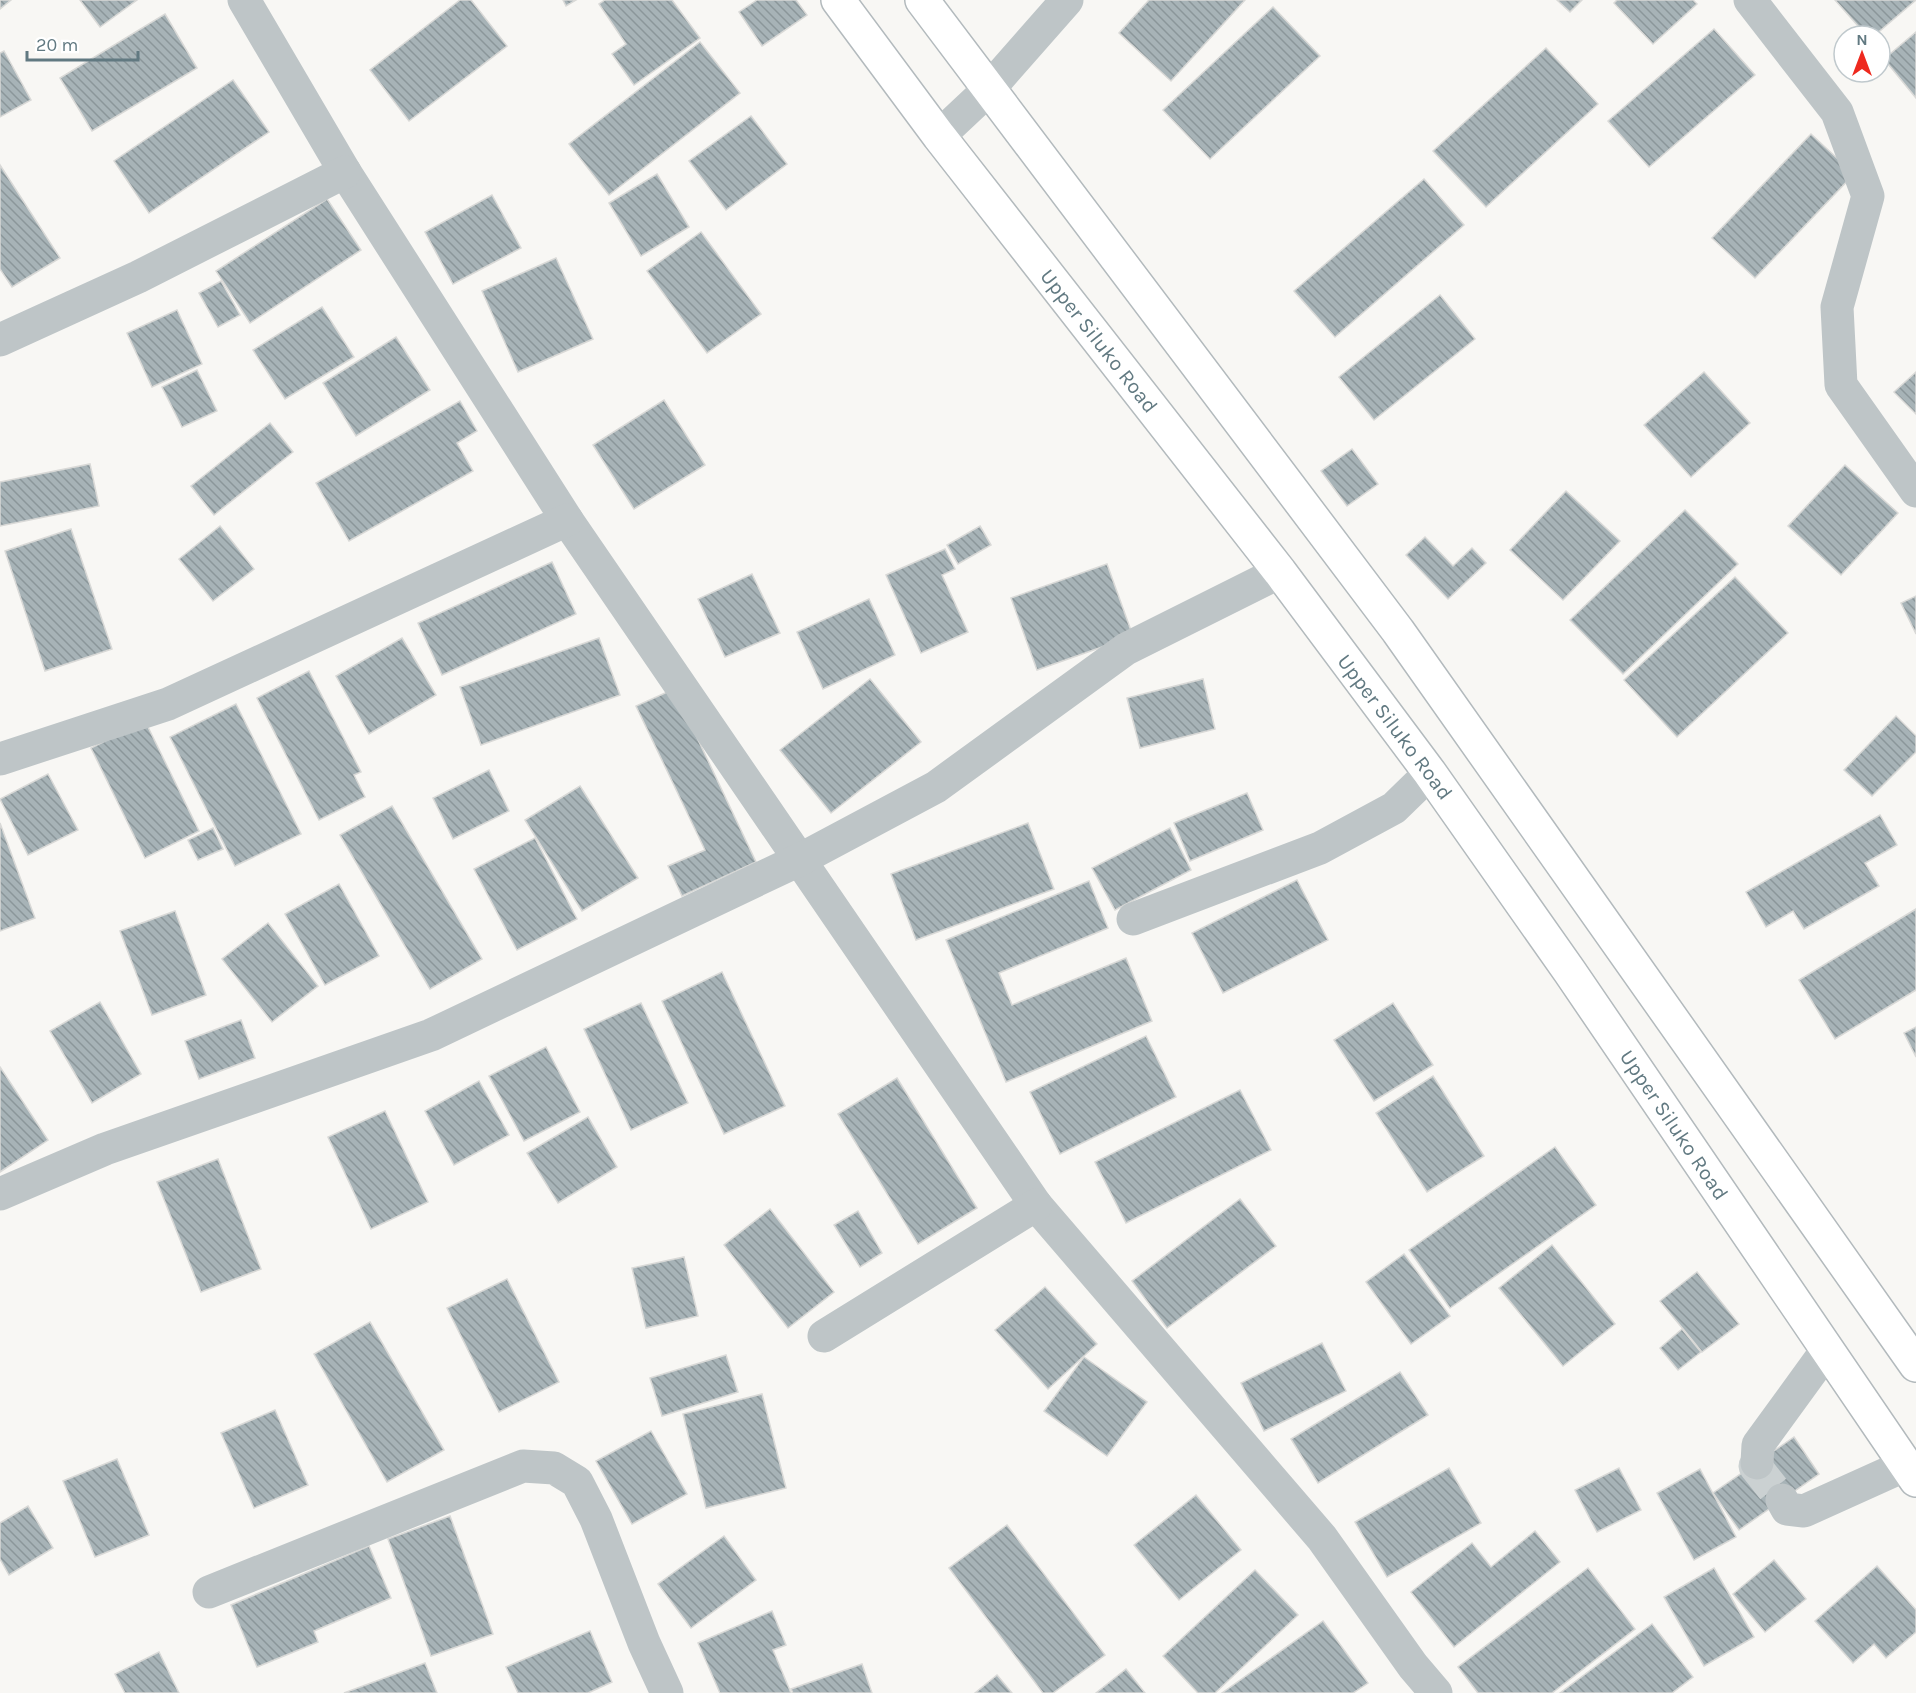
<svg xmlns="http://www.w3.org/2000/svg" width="1916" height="1693" viewBox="0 0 1916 1693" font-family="Karla,sans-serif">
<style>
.building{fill:url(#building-back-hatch);stroke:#d9d9d7;stroke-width:1.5}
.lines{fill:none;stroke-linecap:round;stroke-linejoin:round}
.minor-tunnel{stroke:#cbd1d2;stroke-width:33;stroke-dasharray:33 16;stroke-linecap:butt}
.major-casing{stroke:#b3babd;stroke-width:36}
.minor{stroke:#bec5c7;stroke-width:33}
.major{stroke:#fff;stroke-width:33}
.labels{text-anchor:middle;stroke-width:6;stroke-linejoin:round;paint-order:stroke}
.street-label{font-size:21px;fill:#617981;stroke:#fff}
</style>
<defs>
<pattern id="building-back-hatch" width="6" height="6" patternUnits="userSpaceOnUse" patternTransform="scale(1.5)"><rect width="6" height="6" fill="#a7b3b7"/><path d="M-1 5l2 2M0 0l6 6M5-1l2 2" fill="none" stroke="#8b969a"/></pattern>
</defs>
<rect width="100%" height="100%" fill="#f8f7f4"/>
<!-- building -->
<g class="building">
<polygon points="0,0 11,0 0,9"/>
<polygon points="80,0 137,0 100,27"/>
<polygon points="460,0 471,0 507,46 409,121 370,70"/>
<polygon points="563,0 576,0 566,6"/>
<polygon points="605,0 672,0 700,38 634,85 612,54 626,44 599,4"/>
<polygon points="757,0 796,0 807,15 762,46 739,12"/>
<polygon points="1149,0 1245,0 1171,81 1119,33"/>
<polygon points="1557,0 1582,0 1570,12"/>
<polygon points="1617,0 1693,0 1697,4 1653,44 1614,3"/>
<polygon points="1835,0 1916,0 1874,36 1867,36"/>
<polygon points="1273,7 1320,56 1210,159 1163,110"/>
<polygon points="165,14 197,68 92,131 60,78"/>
<polygon points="1714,29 1755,75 1649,167 1608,121"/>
<polygon points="1916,32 1916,98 1884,59"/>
<polygon points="700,42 740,93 609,195 569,144"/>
<polygon points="1546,48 1598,104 1486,207 1433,151"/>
<polygon points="4,51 31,100 0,117 0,53"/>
<polygon points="233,80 269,132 149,213 114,161"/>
<polygon points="751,116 787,164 726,210 689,161"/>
<polygon points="1811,134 1854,174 1755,278 1712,238"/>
<polygon points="0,165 60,258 12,287 0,269"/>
<polygon points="657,174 689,227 641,256 609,203"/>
<polygon points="1424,179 1464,225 1335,337 1294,291"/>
<polygon points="492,195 521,248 453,284 425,232"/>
<polygon points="327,199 361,250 250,323 216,271"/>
<polygon points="701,232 761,314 707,353 647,271"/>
<polygon points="556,258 593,339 518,372 482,291"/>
<polygon points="221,281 240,315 218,327 199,293"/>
<polygon points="1440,295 1475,339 1374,420 1339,377"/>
<polygon points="322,307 354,357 285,399 253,350"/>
<polygon points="177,310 202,364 152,387 127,333"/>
<polygon points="396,337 430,390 356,436 323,383"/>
<polygon points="197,370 217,411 182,427 162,387"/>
<polygon points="1704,372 1750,423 1691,477 1644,425"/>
<polygon points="1916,372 1916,414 1894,392"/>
<polygon points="664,400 705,465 634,509 593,445"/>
<polygon points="460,401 477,431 457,443 473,471 349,541 316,483"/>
<polygon points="270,423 293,452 214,515 191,486"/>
<polygon points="1352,449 1378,484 1347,506 1321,471"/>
<polygon points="90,464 99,506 0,526 0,482"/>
<polygon points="1845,465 1898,513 1841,575 1788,526"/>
<polygon points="1566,491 1620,541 1563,600 1510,550"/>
<polygon points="1685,510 1738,564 1623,674 1570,620"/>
<polygon points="220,526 254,569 213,601 179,559"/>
<polygon points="980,526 991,545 958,564 947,545"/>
<polygon points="71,529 112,649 45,671 5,551"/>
<polygon points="1425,537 1453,566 1472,548 1486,563 1448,599 1406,555"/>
<polygon points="945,549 955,569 942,575 968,632 921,653 886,575"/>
<polygon points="552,562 576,614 442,675 418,623"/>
<polygon points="1107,564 1133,636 1037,670 1011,598"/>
<polygon points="752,574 780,633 725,657 698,599"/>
<polygon points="1735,577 1788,633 1677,737 1624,680"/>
<polygon points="1916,596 1916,634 1901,603"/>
<polygon points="869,599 895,655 823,689 797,632"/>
<polygon points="402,638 436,695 369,734 336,676"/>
<polygon points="599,638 620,695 481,745 460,687"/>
<polygon points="309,671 361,772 354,775 365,797 319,820 257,698"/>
<polygon points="870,679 921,742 831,813 780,750"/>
<polygon points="1203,679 1215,729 1140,748 1127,698"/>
<polygon points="674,689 756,862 682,896 668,866 705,850 636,706"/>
<polygon points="236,704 301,834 235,866 170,737"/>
<polygon points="1896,716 1916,736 1916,752 1872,796 1844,770"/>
<polygon points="145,721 199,831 145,858 91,748"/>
<polygon points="489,770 509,811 453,839 433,798"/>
<polygon points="48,774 78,830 28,855 0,799"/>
<polygon points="580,786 638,878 582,911 525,820"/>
<polygon points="1247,793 1263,830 1190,861 1174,823"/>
<polygon points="392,806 482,959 430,989 340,835"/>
<polygon points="1880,815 1897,845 1865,863 1879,886 1804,929 1793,911 1766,927 1746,892"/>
<polygon points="0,823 35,918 0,931"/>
<polygon points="1028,823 1054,889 916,940 891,874"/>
<polygon points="213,828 223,849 198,860 188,840"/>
<polygon points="1170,828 1191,870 1115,910 1092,868"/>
<polygon points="535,838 577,919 517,950 474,869"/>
<polygon points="1297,880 1328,940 1223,993 1192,933"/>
<polygon points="1089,881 1108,928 999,973 1012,1005 1126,958 1152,1021 1006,1082 946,940"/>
<polygon points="339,884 379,956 325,985 285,914"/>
<polygon points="1916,909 1916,990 1835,1039 1799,980"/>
<polygon points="175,911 206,995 152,1015 120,931"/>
<polygon points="268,923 318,986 272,1022 222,959"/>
<polygon points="722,972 785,1106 724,1134 662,1001"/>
<polygon points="100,1002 141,1074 92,1103 50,1031"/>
<polygon points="641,1003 688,1103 631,1130 584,1029"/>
<polygon points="1393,1003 1433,1065 1374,1101 1334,1040"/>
<polygon points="241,1020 255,1058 199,1079 185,1041"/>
<polygon points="1916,1027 1916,1057 1904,1033"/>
<polygon points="1146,1036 1176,1097 1060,1154 1030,1092"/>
<polygon points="546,1047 580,1112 524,1141 489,1076"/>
<polygon points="0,1067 48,1140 0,1172"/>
<polygon points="1433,1076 1484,1156 1427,1192 1376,1113"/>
<polygon points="897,1078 977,1208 918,1244 838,1114"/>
<polygon points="479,1081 509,1135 454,1165 425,1111"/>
<polygon points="1240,1090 1271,1150 1126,1223 1095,1162"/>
<polygon points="385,1111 428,1202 371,1229 328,1137"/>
<polygon points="588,1117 617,1167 558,1203 527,1153"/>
<polygon points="1555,1147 1596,1205 1450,1308 1409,1250"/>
<polygon points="218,1159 261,1269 201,1292 157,1182"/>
<polygon points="1240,1199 1276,1246 1167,1328 1132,1281"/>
<polygon points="770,1209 834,1292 788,1328 724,1245"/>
<polygon points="858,1211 882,1253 860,1267 834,1225"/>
<polygon points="1552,1245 1615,1324 1563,1366 1499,1288"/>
<polygon points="1404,1254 1450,1316 1411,1344 1366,1282"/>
<polygon points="684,1257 698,1316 646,1328 632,1268"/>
<polygon points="1697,1272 1739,1324 1702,1352 1660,1301"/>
<polygon points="507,1279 559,1382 499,1412 447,1308"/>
<polygon points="1045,1287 1097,1344 1048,1389 995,1330"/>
<polygon points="370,1322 444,1450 387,1482 314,1354"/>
<polygon points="1682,1329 1701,1352 1678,1370 1660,1348"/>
<polygon points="1322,1343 1346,1391 1264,1431 1241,1383"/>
<polygon points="726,1355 738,1392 662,1416 650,1378"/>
<polygon points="1084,1357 1147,1402 1107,1456 1044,1411"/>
<polygon points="1400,1372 1428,1415 1318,1483 1291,1439"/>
<polygon points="762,1394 786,1488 706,1508 683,1414"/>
<polygon points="275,1410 308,1485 254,1508 221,1433"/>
<polygon points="651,1431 687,1494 632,1524 596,1461"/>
<polygon points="1794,1437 1819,1474 1739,1530 1713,1493"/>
<polygon points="117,1459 149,1535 95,1557 63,1481"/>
<polygon points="1449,1468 1481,1523 1387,1577 1355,1522"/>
<polygon points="1619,1468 1641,1510 1597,1532 1575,1490"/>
<polygon points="1700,1469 1736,1537 1694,1560 1657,1493"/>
<polygon points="1196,1495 1241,1550 1179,1600 1134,1545"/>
<polygon points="28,1506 53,1548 9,1575 0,1559 0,1523"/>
<polygon points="450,1516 493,1634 431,1656 388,1539"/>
<polygon points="1007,1525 1105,1655 1053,1693 1043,1693 949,1568"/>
<polygon points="1535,1531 1560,1562 1454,1647 1411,1592 1472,1543 1491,1567"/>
<polygon points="724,1536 756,1580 691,1628 658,1584"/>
<polygon points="369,1546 391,1598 314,1631 318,1642 257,1667 231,1605"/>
<polygon points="1774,1560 1806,1599 1765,1632 1733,1594"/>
<polygon points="1877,1566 1916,1610 1916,1632 1886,1658 1874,1644 1853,1663 1815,1621"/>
<polygon points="1588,1568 1635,1629 1552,1693 1478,1693 1458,1667"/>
<polygon points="1714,1568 1754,1637 1704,1666 1664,1597"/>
<polygon points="1255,1570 1298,1615 1215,1693 1198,1693 1163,1656"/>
<polygon points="772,1611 786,1645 773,1650 791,1693 720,1693 698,1643"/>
<polygon points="1323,1621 1368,1683 1353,1693 1222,1693"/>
<polygon points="1652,1624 1693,1677 1672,1693 1560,1693"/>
<polygon points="590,1631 612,1682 588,1693 518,1693 506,1667"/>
<polygon points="159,1652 179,1693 125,1693 115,1674"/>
<polygon points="425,1663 437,1693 344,1693"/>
<polygon points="862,1664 872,1693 793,1693 791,1689"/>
<polygon points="1126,1669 1145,1693 1096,1693"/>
<polygon points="997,1675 1012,1693 975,1693"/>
</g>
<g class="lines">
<!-- minor-tunnel -->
<polyline class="minor-tunnel" points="1757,1463 1755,1466 1782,1500"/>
<defs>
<g id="major">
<polyline points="838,0 939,136 1280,572 1430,773 1570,972 1916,1480"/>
<polyline points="922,0 1398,631 1916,1365"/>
</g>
</defs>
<!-- major casing -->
<use href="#major" class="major-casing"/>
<!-- minor -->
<g class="minor">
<polyline points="244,0 345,172 567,520 1036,1205 1322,1538 1413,1666 1436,1693"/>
<polyline points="1750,0 1837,112 1868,196 1837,307 1841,385 1916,491"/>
<polyline points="939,136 988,90 1067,0"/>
<polyline points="0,340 138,277 345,172"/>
<polyline points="0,759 168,704 567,520"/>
<polyline points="1133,919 1320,848 1394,808 1430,773"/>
<polyline points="0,1194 105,1149 431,1035 799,860 936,787 1126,649 1280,572"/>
<polyline points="824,1336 1036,1205"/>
<polyline points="1757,1463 1758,1445 1827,1350"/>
<polyline points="1782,1500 1787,1509 1804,1511 1906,1465"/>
<polyline points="209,1592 523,1466 554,1468 577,1482 596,1519 644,1643 667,1693"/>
</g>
<!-- major -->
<use href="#major" class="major"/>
</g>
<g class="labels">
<!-- street labels -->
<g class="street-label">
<text transform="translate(1099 341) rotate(52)" y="7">Upper Siluko Road</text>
<text transform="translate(1395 727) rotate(53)" y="7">Upper Siluko Road</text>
<text transform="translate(1674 1125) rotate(56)" y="7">Upper Siluko Road</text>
</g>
</g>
<!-- north arrow -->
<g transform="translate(1862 54)"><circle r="28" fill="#ffffff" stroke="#c0c9cd" stroke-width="1.5"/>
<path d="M0-4.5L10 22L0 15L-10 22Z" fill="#ee291e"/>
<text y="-9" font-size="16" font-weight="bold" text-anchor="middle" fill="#617981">N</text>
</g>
<!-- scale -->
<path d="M27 51v9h111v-9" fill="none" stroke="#617981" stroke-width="3"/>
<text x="36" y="51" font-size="18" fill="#617981" stroke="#ffffff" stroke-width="4.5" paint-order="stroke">20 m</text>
</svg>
